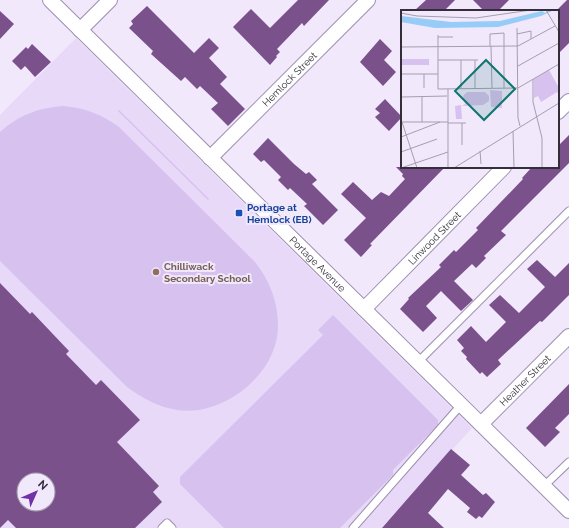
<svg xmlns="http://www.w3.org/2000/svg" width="569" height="528" viewBox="0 0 569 528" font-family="Raleway,sans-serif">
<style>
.built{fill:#e8d9f9;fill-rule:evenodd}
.green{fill:#d7c1ee}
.building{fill:#7a518b;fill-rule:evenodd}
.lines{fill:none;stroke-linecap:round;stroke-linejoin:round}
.lane-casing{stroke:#9d8ead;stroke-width:9}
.street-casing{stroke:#9d8ead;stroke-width:16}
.lane{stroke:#fff;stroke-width:7}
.street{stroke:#fff;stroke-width:14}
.transit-dot{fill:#1a4fb4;stroke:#f1e8fc;stroke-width:1.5}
.education-dot{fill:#8d6e63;stroke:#f1e8fc;stroke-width:1.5}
.labels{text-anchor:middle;stroke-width:4;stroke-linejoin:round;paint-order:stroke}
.street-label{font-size:10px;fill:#342e3b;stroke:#f1e8fc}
.transit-label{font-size:10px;font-weight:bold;fill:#164399;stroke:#f1e8fc;text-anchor:start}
.education-label{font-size:10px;font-weight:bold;fill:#785e54;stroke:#f1e8fc;text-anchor:start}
.inset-road{fill:none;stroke:#a59eaf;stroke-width:1}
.view{fill:#0f766e;fill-opacity:0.15;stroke:#0f766e;stroke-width:2}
.inset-edge{fill:none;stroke:#342e3b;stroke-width:2}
</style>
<rect width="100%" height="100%" fill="#f1e8fc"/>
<!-- built -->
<path class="built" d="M 76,38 L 472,428 L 381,528 L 0,528 L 0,115 ZM 24,480 L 48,480 L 48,504 L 24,504 Z"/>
<!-- green -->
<g class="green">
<path d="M 63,106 C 85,108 101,114 119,127 L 255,262 C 270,281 278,302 278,326 C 278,374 223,417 177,410 C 158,407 142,398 127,387 L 0,261 L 0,132 C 19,115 38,108 63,106 Z"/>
<polygon points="119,110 209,199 208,200 118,111"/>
<polygon points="333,315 438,420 438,425 393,470 393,475 340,528 224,528 180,484 180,477 323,335 318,330"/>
</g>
<!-- building -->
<g class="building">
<polygon points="298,0 329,0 304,26 302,23 277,49 280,52 276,56 277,57 270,65 233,27 251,9 270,28"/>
<polygon points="426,0 455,0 444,11 414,11"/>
<polygon points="473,0 509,0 498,11 484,11"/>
<polygon points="567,0 569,0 569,43 558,54 558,9"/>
<polygon points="147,6 194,53 209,38 219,48 209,58 227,77 220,84 245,109 228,126 211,109 218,103 200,86 197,89 185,77 181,81 151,54 153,51 129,28 133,24 131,21"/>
<polygon points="0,11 14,24 0,39"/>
<polygon points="380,39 392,51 384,60 396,72 383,86 360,62"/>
<polygon points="32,44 51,62 35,77 25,66 21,70 12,61 26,47 28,49"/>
<polygon points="385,99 402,117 389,131 375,117 380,113 375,109"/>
<polygon points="569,135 569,163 501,231 506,235 484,256 486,258 476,268 472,264 454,281 473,300 461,311 441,291 426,306 437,318 423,332 400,309 409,299 408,298 441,267 439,265 454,250 456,252 478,230 476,228 523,179 522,178 532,167 558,167 558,146"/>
<polygon points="268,138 294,164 306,174 309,172 317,180 312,184 338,210 323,225 304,206 307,204 290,188 288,190 278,180 281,177 264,160 261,162 253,154"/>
<polygon points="396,167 445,167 370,244 372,245 361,257 344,240 366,218 341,194 353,182 372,200 381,192 389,196 405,179 402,176 403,174"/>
<polygon points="537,260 555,277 569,263 569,295 542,322 540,321 498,360 501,364 487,377 482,372 480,374 466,359 467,357 461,351 464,348 457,340 471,326 486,342 506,322 489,305 500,295 519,313 545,287 527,269"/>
<path d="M 0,283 L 30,314 L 32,312 L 69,351 L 66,354 L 96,385 L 101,380 L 140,420 L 117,442 L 159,486 L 153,492 L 162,502 L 135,528 L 16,528 L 8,520 L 0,528 ZM 24,480 L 48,480 L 48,504 L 24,504 Z"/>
<polygon points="569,384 569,414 555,428 560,432 545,447 526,428"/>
<polygon points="451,449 470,465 461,475 483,495 486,493 495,502 482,518 479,516 476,519 467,512 470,508 448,489 428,513 444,528 382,528"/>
</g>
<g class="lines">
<defs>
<g id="lane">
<polyline points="418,362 569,211"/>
<polyline points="544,486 569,462"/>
<polyline points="162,528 167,523 172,528"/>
<polyline points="353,528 461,405"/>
</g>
<g id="street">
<path id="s1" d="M 50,0 L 569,511"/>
<polyline points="80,30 110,0"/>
<polyline points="558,112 569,101"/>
<path id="s2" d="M 210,158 L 368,0"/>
<path id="s3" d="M 364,309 L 504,167"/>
<path id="s4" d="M 481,424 L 569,336"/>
</g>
</defs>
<!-- lane casing -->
<use href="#lane" class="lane-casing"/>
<!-- street casing -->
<use href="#street" class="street-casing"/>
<!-- lane -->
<use href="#lane" class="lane"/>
<!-- street -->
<use href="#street" class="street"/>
</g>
<!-- markers -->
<rect class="transit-dot" x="235" y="209" width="8" height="8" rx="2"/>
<circle class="education-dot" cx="156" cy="272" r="4"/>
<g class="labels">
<!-- street labels -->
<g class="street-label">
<text dy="4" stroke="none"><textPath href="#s2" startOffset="112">Hemlock Street</textPath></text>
<text dy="4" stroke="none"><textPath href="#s3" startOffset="100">Linwood Street</textPath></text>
<text dy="4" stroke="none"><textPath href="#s1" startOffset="376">Portage Avenue</textPath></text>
<text dy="4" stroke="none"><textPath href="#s4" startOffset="62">Heather Street</textPath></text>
</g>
<!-- transit labels -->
<g class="transit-label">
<text x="247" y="211">Portage at<tspan x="247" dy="12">Hemlock (EB)</tspan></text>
</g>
<!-- education labels -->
<g class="education-label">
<text x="164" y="270">Chilliwack<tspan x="164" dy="12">Secondary School</tspan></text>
</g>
</g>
<!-- overview -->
<g transform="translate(401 10)">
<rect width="158" height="158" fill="#f1e8fc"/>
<path d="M 0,49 L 28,49 L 28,55 L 0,55 ZM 148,60 L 158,78 L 158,84 L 156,82 L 140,92 L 137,86 L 133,88 L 133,69 ZM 89,80 L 101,81 L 101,98 L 90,97 ZM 66,82 L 84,82 L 88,86 L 88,91 L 82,95 L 61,96 L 64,94 L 62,86 ZM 60,95 L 61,109 L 55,109 L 54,96 Z" fill="#d7c1ee"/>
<path d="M 148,0 L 153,0 L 140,6 L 97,17 L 34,18 L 0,12 L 0,6 L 50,12 L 99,11 L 141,1 L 144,3 Z" fill="#96ccf5"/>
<path class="inset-road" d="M 145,0 L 158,22M 0,3 L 16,6 L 75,8 L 130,0M 116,18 L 117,108 L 119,116M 116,24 L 130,21 L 130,29M 37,25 L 37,79 L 117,78 L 158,54M 37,27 L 52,27M 89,36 L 89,24 L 103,23 L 103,36M 90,36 L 91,78M 103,36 L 103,78M 0,37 L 117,36 L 154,16M 37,50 L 77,50M 60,50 L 60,79M 74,50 L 74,78M 117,56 L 158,33M 0,64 L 37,64M 132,69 L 132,92 L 141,128 L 141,158M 23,78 L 23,64M 47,79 L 47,158M 0,87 L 46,86M 21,87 L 21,112M 0,112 L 47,112M 1,112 L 16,158M 47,113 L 65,113M 112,121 L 113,158M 0,127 L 39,112M 61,135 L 61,113M 79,141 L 80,154M 0,142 L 36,129M 0,158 L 47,142M 53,158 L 158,93"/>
<path class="view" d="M 85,50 L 114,79 L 83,110 L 54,81 Z"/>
<rect width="158" height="158" class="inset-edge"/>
</g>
<!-- north arrow -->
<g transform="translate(36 492) rotate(45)"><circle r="19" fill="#f1e8fc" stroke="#a59eaf"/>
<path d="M0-3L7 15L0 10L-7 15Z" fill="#7231a6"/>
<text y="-6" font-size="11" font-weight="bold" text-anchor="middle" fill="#342e3b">N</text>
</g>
</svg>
